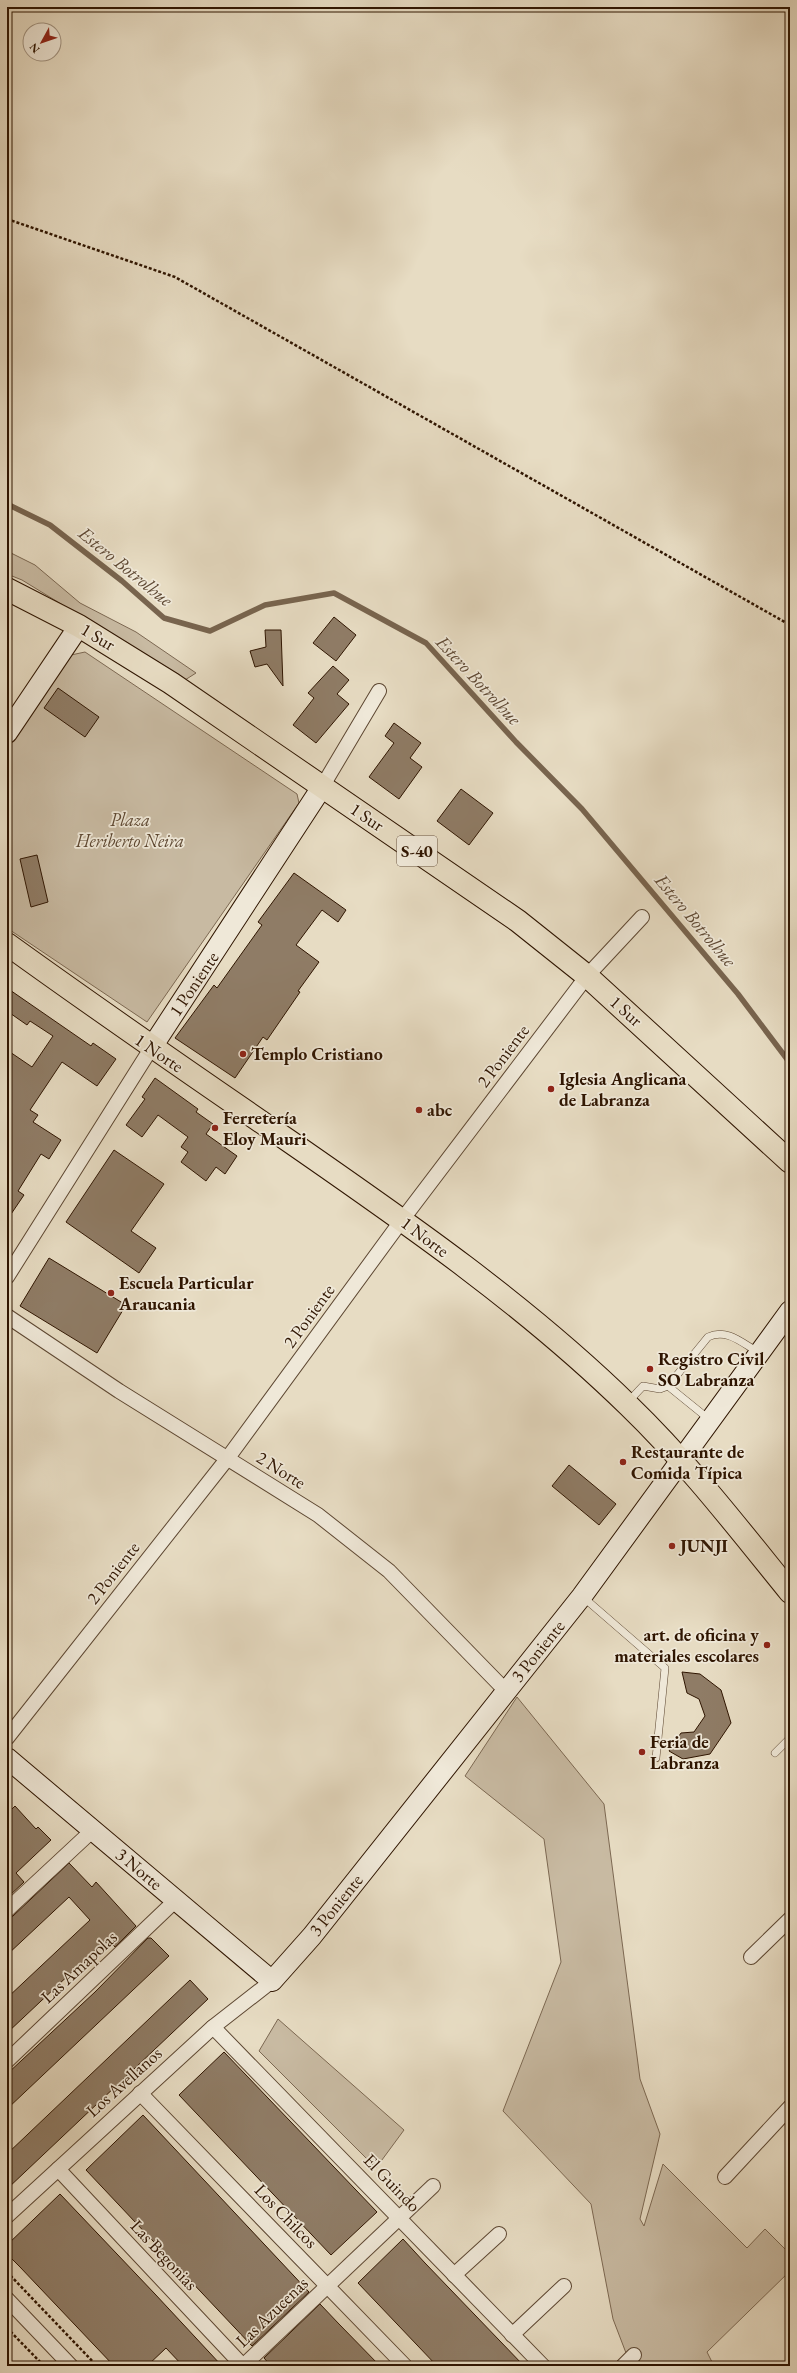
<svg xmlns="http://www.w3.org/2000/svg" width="797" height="2373" viewBox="0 0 797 2373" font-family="'EB Garamond',serif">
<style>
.green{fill:#c8baa2;stroke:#7c6852}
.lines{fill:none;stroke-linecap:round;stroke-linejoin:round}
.stream{stroke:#78644e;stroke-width:5.5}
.building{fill:#8f7c66;stroke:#2f1501}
.lane-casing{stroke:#5d4732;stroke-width:8}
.street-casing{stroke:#5d4732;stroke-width:16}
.secondary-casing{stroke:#2f1501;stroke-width:22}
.primary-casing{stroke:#2f1501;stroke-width:24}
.path{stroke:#2f1501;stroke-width:2.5;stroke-dasharray:3 2;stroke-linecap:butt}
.lane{stroke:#efe8d8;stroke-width:7}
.street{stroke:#efe8d8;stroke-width:14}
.secondary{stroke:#efe8d8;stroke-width:20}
.primary{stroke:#e7dcc3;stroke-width:22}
.poi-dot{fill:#8f2418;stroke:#efe8d8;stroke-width:1.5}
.labels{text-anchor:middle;stroke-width:3.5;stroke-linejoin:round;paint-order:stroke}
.shield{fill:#efe8d8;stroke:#695442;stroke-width:1}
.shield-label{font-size:17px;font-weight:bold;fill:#2f1501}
.street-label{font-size:18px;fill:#2f1501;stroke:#efe8d8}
.park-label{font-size:18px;font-style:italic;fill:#5d4731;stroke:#efe8d8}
.poi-label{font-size:18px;font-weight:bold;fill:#2f1501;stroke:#efe8d8;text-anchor:start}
.water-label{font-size:19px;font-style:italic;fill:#5f4934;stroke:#efe8d8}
</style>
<rect width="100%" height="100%" fill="#e7dcc3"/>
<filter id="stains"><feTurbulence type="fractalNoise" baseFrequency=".005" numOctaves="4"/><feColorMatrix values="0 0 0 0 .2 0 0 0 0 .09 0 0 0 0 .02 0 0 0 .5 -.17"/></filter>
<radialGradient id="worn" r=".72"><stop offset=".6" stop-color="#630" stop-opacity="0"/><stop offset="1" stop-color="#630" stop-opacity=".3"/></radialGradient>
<!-- green -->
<g class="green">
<polygon points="7,551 35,565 80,603 136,632 196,673 185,680 22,580 7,574"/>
<polygon points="85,652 297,794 299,803 147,1022 7,928 7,746 71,655"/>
<polygon points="517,1697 604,1804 640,2079 660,2134 640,2219 644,2226 663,2164 747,2248 765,2229 790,2254 790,2271 707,2352 714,2366 631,2366 613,2319 591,2204 503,2111 561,1962 544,1839 465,1776"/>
<polygon points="278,2019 404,2130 376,2168 259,2051"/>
</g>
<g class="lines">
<!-- stream -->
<polyline class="stream" points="7,504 50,525 122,581 164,618 210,631 265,605 334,593 426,643 516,742 582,809 738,994 790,1063"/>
</g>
<!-- building -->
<g class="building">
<polygon points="334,617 356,635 336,661 313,643"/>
<polygon points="265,630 281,630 283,686 267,664 255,667 250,651 266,647"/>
<polygon points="333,666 349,680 337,694 349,704 316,743 293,725 314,698 308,693"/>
<polygon points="58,688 99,717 85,737 44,708"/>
<polygon points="394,723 421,743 410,758 422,767 399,799 369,777 394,743 385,736"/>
<polygon points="461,789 493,813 469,845 437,821"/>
<polygon points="37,855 48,902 31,907 20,859"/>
<polygon points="294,873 346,910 338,922 322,910 296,945 319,962 298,991 300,992 267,1040 263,1037 235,1078 175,1038 214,985 217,988 262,925 258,922"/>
<polygon points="7,988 91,1046 93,1043 116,1059 97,1086 62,1062 30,1110 38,1115 33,1122 61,1140 49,1159 41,1154 18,1191 24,1195 7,1220 7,1050 32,1067 53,1036 30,1021 27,1025 7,1011"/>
<polygon points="155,1078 198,1109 196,1112 213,1124 206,1134 237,1156 225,1174 216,1167 206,1181 181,1162 188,1152 181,1147 188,1137 158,1115 142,1137 126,1125 145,1099 142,1097"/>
<polygon points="114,1150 164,1184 131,1231 156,1248 139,1273 66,1222"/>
<polygon points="49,1258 126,1305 97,1353 20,1306"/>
<polygon points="569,1465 616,1504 599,1525 552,1486"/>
<polygon points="682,1672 700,1674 721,1690 731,1723 710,1754 683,1759 669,1751 681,1733 694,1732 705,1716 699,1699 687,1693"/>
<polygon points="15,1806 36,1829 38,1827 51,1840 16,1873 24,1882 7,1898 7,1814"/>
<polygon points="69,1863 92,1887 96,1882 136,1926 115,1947 107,1939 7,2033 7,1998 90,1920 69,1897 7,1955 7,1918 13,1916"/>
<polygon points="148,1938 151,1938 169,1956 7,2109 7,2074 95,1992"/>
<polygon points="190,1980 208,1999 7,2189 7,2154"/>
<polygon points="224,2052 377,2212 331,2255 179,2095"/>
<polygon points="143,2115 309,2292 252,2346 86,2170"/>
<polygon points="60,2194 155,2294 222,2366 183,2366 166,2348 147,2366 114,2366 20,2267 7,2254 7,2245"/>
<polygon points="403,2239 425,2263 524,2366 437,2366 358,2283"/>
<polygon points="320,2304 339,2324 380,2366 271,2366 264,2358"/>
</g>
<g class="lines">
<defs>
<g id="lane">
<polyline points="668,1386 710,1420"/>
<path d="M 628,1402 L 643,1386 L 660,1389 L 668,1386 L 708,1337 C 727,1328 742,1343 758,1352"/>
<polyline points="583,1597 665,1668 656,1758"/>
<polyline points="775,1753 790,1738"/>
</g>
<g id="street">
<polyline points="322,787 379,691"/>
<polyline points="7,1277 152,1047"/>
<polyline points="7,1316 119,1391 318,1515 389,1571 506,1691"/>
<polyline points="7,1738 227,1459 402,1220 587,976 642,917"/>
<polyline points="7,1910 93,1830"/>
<polyline points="751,1957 790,1919"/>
<polyline points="213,2027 543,2366"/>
<polyline points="7,2061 176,1900"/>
<polyline points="140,2093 405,2366"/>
<polyline points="58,2169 243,2366"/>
<polyline points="725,2177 790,2107"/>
<polyline points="7,2216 213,2027 272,1981"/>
<polyline points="454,2275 499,2234"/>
<polyline points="7,2299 71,2366"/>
<polyline points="512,2335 564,2286"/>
<polyline points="243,2366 433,2186"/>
<polyline points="623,2366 634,2355"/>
</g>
<g id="secondary">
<polyline points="7,733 79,626"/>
<polyline points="152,1047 322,787"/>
<polyline points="7,1758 272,1981 312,1936 582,1596 790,1311"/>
</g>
<g id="primary">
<polyline points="7,589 79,626 171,683 518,921 587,976 790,1162"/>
<path d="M 7,944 C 100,1011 194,1076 289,1141 C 406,1222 527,1306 629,1406 C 688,1463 738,1528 790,1592"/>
</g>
</defs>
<!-- lane casing -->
<use href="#lane" class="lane-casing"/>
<!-- street casing -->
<use href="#street" class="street-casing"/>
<!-- secondary casing -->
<use href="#secondary" class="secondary-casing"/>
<!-- primary casing -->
<use href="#primary" class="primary-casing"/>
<!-- path -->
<g class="path">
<polyline points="7,219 175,277 790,625"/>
<polyline points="7,2272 97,2366"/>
<polyline points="7,2328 44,2366"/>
</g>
<!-- lane -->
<use href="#lane" class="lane"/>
<!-- street -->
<use href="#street" class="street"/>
<!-- secondary -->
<use href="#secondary" class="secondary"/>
<!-- primary -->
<use href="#primary" class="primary"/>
</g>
<!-- markers -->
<g class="poi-dot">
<circle cx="243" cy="1054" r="4"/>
<circle cx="551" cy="1089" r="4"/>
<circle cx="419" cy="1110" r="4"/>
<circle cx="215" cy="1128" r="4"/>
<circle cx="111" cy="1293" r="4"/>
<circle cx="650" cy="1369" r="4"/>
<circle cx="623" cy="1462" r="4"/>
<circle cx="672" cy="1546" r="4"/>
<circle cx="767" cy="1645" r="4"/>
<circle cx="642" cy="1752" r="4"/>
</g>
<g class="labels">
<!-- shield labels -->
<rect class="shield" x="397" y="836" width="40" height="30" rx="3"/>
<g class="shield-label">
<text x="417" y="857">S-40</text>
</g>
<!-- street labels -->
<g class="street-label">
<text transform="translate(98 637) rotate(31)" y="6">1 Sur</text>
<text transform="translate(367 817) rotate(34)" y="6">1 Sur</text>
<text transform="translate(194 984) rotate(-56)" y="6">1 Poniente</text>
<text transform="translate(626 1011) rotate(42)" y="6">1 Sur</text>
<text transform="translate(159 1053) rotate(34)" y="6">1 Norte</text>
<text transform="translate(503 1056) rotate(-53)" y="6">2 Poniente</text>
<text transform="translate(425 1237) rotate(37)" y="6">1 Norte</text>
<text transform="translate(309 1316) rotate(-54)" y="6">2 Poniente</text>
<text transform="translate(281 1470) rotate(32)" y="6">2 Norte</text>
<text transform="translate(113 1573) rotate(-52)" y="6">2 Poniente</text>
<text transform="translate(538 1651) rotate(-51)" y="6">3 Poniente</text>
<text transform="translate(139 1869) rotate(40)" y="6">3 Norte</text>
<text transform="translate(336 1905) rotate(-51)" y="6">3 Poniente</text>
<text transform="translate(79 1967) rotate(-43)" y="6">Las Amapolas</text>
<text transform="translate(124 2082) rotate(-42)" y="6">Los Avellanos</text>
<text transform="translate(392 2183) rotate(46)" y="6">El Guindo</text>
<text transform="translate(286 2216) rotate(46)" y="6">Los Chilcos</text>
<text transform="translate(164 2255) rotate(47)" y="6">Las Begonias</text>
<text transform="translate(272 2312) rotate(-44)" y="6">Las Azucenas</text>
</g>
<!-- park labels -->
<g class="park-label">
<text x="130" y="826">Plaza<tspan x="130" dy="21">Heriberto Neira</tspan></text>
</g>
<!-- poi labels -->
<g class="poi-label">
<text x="251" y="1060">Templo Cristiano</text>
<text x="559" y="1085">Iglesia Anglicana<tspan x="559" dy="21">de Labranza</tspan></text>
<text x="427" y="1116">abc</text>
<text x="223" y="1124">Ferretería<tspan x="223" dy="21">Eloy Mauri</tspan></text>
<text x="119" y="1289">Escuela Particular<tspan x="119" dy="21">Araucania</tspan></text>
<text x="658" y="1365">Registro Civil<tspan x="658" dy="21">SO Labranza</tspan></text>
<text x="631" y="1458">Restaurante de<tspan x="631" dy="21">Comida Típica</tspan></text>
<text x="680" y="1552">JUNJI</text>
<text x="759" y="1641" text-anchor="end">art. de oficina y<tspan x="759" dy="21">materiales escolares</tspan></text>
<text x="650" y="1748">Feria de<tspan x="650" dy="21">Labranza</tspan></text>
</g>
<!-- water labels -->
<g class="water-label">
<text transform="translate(126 566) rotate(39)" y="7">Estero Botrolhue</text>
<text transform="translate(479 680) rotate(47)" y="7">Estero Botrolhue</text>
<text transform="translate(696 920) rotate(50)" y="7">Estero Botrolhue</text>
</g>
</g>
<!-- margin -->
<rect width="797" height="2373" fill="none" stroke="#e7dcc3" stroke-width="24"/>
<rect x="8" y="8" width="781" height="2357" fill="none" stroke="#2f1501" stroke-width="2"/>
<rect x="12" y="12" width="773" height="2349" fill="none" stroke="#2f1501"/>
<!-- north arrow -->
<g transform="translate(42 42) rotate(230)"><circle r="19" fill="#efe8d8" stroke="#a29482"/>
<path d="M0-3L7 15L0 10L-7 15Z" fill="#8f2418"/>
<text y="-6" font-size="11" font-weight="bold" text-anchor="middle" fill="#2f1501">N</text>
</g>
<rect width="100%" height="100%" filter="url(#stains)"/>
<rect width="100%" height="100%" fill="url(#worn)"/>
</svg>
